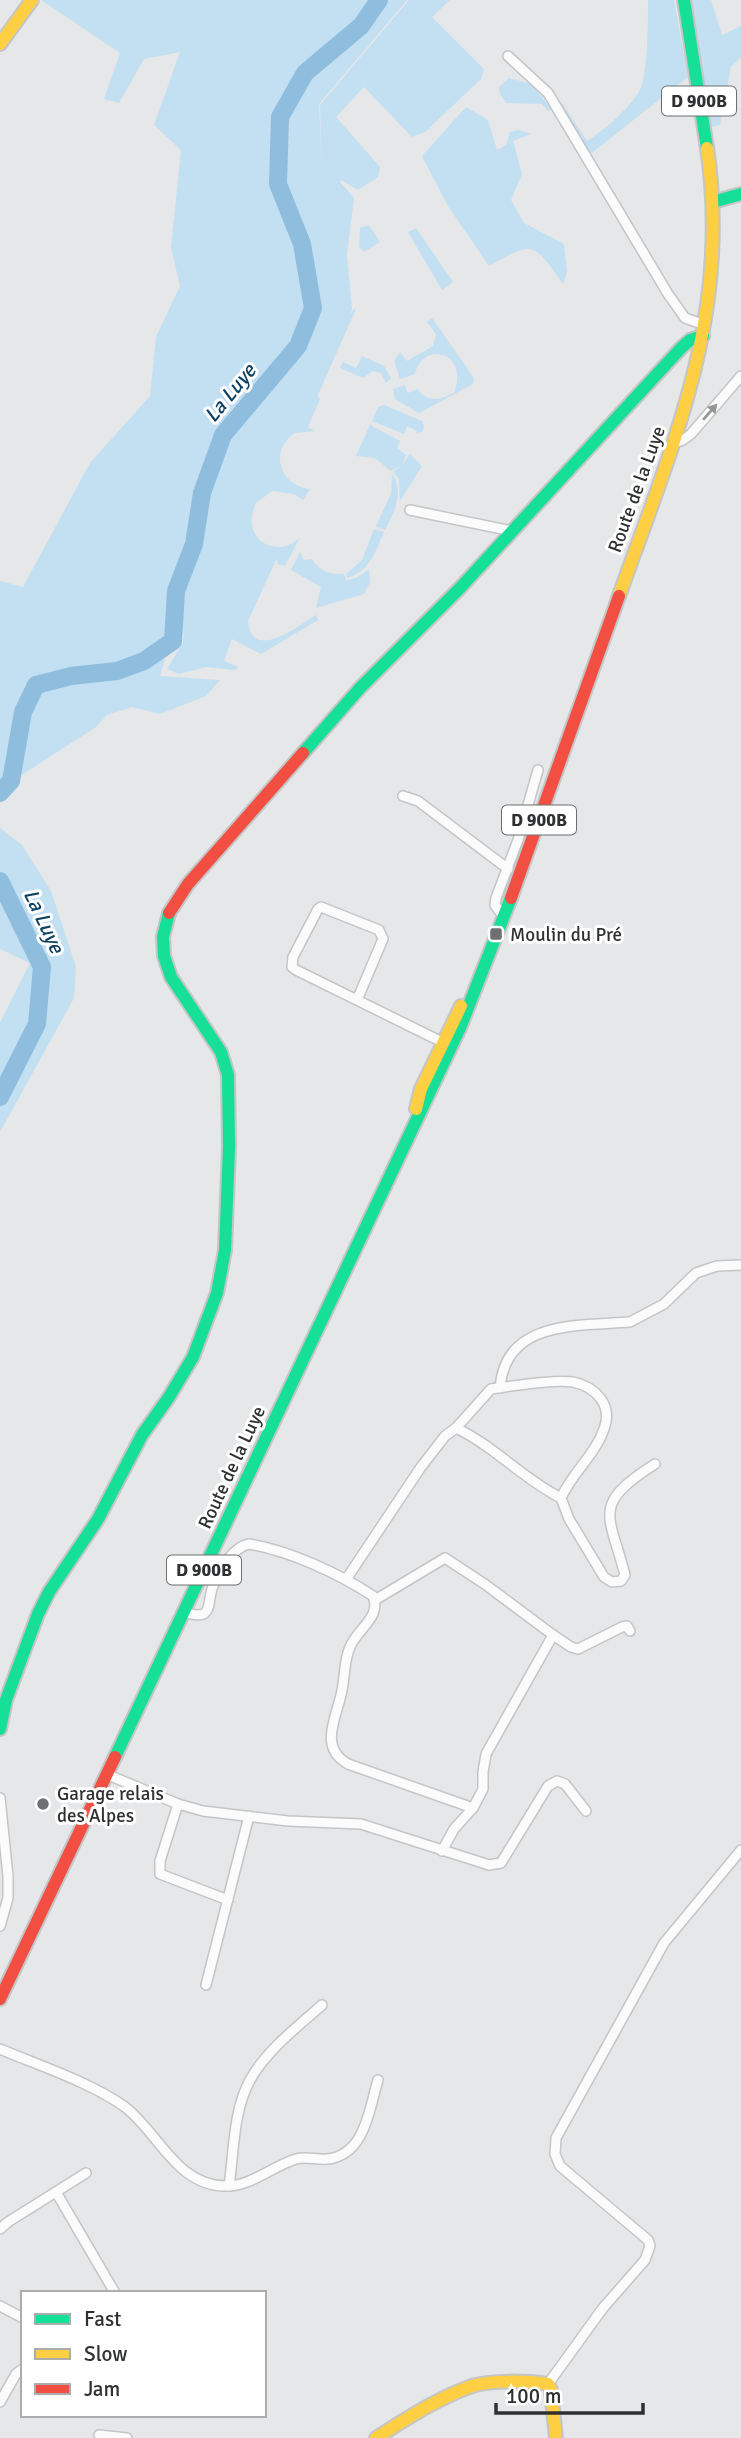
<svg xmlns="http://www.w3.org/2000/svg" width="741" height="2438" viewBox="0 0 741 2438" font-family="Signika,sans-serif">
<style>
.green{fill:#c3dff2}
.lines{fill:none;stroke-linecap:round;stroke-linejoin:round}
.river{stroke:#8ebdde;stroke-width:18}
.street-casing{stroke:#c4c5c6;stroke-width:12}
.fast-casing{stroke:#c4c5c6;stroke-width:16}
.slow-casing{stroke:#c4c5c6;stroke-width:16}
.jam-casing{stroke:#c4c5c6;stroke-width:16}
.street{stroke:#fbfbfc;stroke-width:9}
.fast{stroke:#16e098;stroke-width:12}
.slow{stroke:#ffcf43;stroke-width:12}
.jam{stroke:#f24e42;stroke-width:12}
.oneway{fill:#959696}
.poi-dot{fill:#6f7071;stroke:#fff;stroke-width:2.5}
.labels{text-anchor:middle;stroke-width:6;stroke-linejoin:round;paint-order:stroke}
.shield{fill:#fff;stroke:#6d6e6f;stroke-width:2}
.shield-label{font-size:18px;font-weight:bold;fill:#2f3031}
.street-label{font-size:19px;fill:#2f3031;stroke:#fff}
.poi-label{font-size:19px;fill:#2f3031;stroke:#fff;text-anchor:start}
.water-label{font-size:21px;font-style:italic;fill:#0d4362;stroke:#fff}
</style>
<rect width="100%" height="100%" fill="#e5e7e8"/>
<!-- green -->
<g class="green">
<path d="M 41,0 L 407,0 L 319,104 L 322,169 L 320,105 L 409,0 L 450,0 L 432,17 L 484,69 L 481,79 L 425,132 L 412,137 L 364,87 L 336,117 L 380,167 L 378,177 L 358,190 L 341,180 L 340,182 L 354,198 L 347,255 L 352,309 L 349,317 L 353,310 L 356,309 L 317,397 L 320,399 L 308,427 L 314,431 L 295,433 C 268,451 280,486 310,489 L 303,500 L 294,494 L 272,491 L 256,503 C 253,510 251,517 252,525 C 256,549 285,554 300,537 L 285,566 L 277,564 L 278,561 L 276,560 L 248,621 C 252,663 298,626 316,615 L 318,620 L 261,654 L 232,639 L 224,661 L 238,667 L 235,670 L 206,667 L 179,674 L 167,669 L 182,644 L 184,634 L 176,619 L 160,676 L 220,680 L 206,696 L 160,714 L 132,707 L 107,715 L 96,727 L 0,789 L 0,581 L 23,587 L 90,463 L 150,396 L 156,337 L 180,286 L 171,248 L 181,150 L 154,125 L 180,52 L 144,59 L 119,103 L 104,99 L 120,53 Z"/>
<path d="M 648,0 L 674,0 L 688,77 L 589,155 L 560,104 L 562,103 L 587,141 C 605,130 628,109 639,92 C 648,78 648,19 648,0 Z"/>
<polygon points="692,0 711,0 722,35 741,26 741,57 731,67 720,125 708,128"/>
<polygon points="509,78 532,84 552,110 548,111 542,104 506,103 500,94 499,87"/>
<path d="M 466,107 L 488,120 L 497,150 L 506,145 L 510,132 L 518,130 L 531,134 L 513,141 L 522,174 L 511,200 L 524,223 L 564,244 L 567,272 L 563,284 C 533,242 535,240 489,266 L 448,206 L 422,156 Z"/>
<polygon points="369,225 380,242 364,252 359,247 360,228"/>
<polygon points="416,228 453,282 442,290 408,232"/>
<path d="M 432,318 L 474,378 L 473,384 L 419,413 L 395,399 L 393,389 L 405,385 L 408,393 L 417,389 C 428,403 440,400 454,393 C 470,351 422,340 415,374 L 400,379 L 394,361 L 400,352 L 407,361 L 433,346 L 436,334 L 427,322 Z"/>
<polygon points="362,356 384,366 391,378 386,383 381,373 373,371 363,378 340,368 343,362 356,368"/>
<polygon points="384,405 422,421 424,426 423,431 416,434 417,431 407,426 404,434 372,421 378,407"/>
<polygon points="370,425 400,441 397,448 406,455 402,465 410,454 422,466 400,501 399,479 393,472 402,465 391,471 375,458 356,456"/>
<path d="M 392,474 C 405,492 394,512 385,530 L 376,526 L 391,494 Z"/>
<path d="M 374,529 L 384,532 C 375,552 370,571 347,578 L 346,574 L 362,560 Z"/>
<path d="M 300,552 L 304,560 L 312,559 C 319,571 331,575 344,574 L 346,581 L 358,577 L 369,569 L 370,582 L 364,594 L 316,608 L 321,587 L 291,570 Z"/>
<polygon points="0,828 22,845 51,891 76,967 74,998 0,1132 0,1023 30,963 0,949"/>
</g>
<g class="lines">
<!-- river -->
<g class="river">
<polyline points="0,793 11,781 23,712 36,685 71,676 117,671 144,661 173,641 176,591 194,544 202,493 223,435 298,346 313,308 302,244 278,184 280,117 305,73 361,26 379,0"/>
<polyline points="0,881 42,967 37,1024 0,1097"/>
</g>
<defs>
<g id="street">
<polyline points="508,56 548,93 668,294 685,318 705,325"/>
<polyline points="674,443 683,440 691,434 741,376"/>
<polyline points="410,510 512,531"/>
<polyline points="403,796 418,801 508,869"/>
<polyline points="503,916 495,905 496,898 518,840 538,770"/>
<polyline points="357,1000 383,939 379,930 321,907 318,909 293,957 292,967 296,970 436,1039 447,1044"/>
<path d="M 500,1388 C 505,1320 578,1326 630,1322 L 664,1304 L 696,1273 L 717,1266 L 741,1265"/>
<path d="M 456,1428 C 494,1446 523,1479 561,1498"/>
<path d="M 347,1578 L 421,1467 L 445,1436 L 456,1428 L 491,1389 C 512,1386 554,1379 573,1382 C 596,1387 613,1405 604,1429 C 595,1455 572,1473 561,1498 L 569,1519 L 604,1577 L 612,1582 L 621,1581 L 625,1575 C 609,1513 591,1505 655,1464"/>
<path d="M 184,1612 C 215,1622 206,1604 213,1586 C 218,1571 233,1547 249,1544 C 288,1550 340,1574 373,1596 C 382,1617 357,1629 350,1647 C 344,1660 345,1676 342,1690 C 338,1715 317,1747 348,1764 L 473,1808 L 483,1789 L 483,1772 L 486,1754 L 553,1635 L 486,1585 L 445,1558 L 375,1600"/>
<polyline points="553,1635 571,1647 578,1649 622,1627 627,1626 630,1631"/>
<polyline points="106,1774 178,1804 203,1811 288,1821 361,1824 489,1865 501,1863 548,1786 557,1781 565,1784 586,1811"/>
<polyline points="0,1798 8,1876 8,1898 0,1926"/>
<polyline points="178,1804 160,1861 160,1874 228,1900"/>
<polyline points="442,1851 454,1829 473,1808"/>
<polyline points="206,1985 249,1816"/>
<path d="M 0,2049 C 40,2066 90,2082 125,2107 C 159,2133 177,2187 227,2186 C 251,2186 273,2166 296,2159 C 305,2156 317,2160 327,2159 C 365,2155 369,2110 378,2080"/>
<path d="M 229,2186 C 234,2152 233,2111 250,2080 C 266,2051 297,2027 322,2005"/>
<polyline points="56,2192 115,2293"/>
<polyline points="0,2229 8,2222 86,2173"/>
<polyline points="0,2306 23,2318"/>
<polyline points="548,2384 603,2308 645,2260 650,2246 648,2240 560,2166 555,2154 556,2138 664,1943 741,1850"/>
<polyline points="0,2402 16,2374 23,2369"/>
<polyline points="99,2435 127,2438"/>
</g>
<g id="fast">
<polyline points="684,0 707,148"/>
<polyline points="713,202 741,194"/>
<polyline points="303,753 360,688 460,588 682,347 690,340 703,336"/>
<polyline points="0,1729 6,1700 38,1614 49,1592 98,1519 142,1435 169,1397 193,1357 217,1293 225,1250 229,1147 228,1075 221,1052 171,977 164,956 163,937 169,913"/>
<polyline points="115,1757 460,1028 511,898"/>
</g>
<g id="slow">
<polyline points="0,44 32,0"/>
<path d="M 619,596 C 673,444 732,314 707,148"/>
<polyline points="416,1109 421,1089 461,1006"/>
<path d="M 376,2438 C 406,2419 438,2398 472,2386 C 491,2380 528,2381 548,2384 L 551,2390 L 556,2438"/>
</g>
<g id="jam">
<polyline points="511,898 619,596"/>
<polyline points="169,913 188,884 303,753"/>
<polyline points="0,1999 115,1757"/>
</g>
</defs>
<!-- street casing -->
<use href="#street" class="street-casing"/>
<!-- fast casing -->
<use href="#fast" class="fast-casing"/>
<!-- slow casing -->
<use href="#slow" class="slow-casing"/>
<!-- jam casing -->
<use href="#jam" class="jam-casing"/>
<!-- street -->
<use href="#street" class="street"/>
<!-- fast -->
<use href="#fast" class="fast"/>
<!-- slow -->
<use href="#slow" class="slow"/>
<!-- jam -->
<use href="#jam" class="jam"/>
</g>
<!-- one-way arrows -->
<defs><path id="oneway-solid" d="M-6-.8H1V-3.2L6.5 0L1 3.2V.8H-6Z" transform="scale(1.75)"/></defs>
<use class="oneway" href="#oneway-solid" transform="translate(710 412) rotate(-49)"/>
<!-- markers -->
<g class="poi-dot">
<rect x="489" y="927" width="14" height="14" rx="3.5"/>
<circle cx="43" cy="1804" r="7"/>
</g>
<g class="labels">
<!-- shield labels -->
<g class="shield">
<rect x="662" y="86.5" width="74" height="29" rx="5"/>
<rect x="502" y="805.5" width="74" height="29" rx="5"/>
<rect x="167" y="1555.5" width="74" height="29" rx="5"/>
</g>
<g class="shield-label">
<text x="699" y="107">D 900B</text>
<text x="539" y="826">D 900B</text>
<text x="204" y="1576">D 900B</text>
</g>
<!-- street labels -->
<g class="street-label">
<text transform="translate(636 489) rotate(-70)" y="7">Route de la Luye</text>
<text transform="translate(231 1467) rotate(-65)" y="7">Route de la Luye</text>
</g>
<!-- poi labels -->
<g class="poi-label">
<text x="510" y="941">Moulin du Pré</text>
<text x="57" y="1800">Garage relais<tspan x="57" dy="22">des Alpes</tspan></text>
</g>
<!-- water labels -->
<g class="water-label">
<text transform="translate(230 393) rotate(-51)" y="7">La Luye</text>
<text transform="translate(44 921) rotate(65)" y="7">La Luye</text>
</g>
</g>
<!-- legend -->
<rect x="21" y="2291" width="245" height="126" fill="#ffffff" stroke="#acacad" stroke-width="2"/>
<rect x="35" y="2314" width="35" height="10" fill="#16e098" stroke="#acacad" stroke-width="2"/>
<text x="84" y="2326" font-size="21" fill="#2f3031">Fast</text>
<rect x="35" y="2349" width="35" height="10" fill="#ffcf43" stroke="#acacad" stroke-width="2"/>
<text x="84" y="2361" font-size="21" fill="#2f3031">Slow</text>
<rect x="35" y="2384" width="35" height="10" fill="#f24e42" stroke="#acacad" stroke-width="2"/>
<text x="84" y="2396" font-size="21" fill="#2f3031">Jam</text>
<!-- scale -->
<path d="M496 2403v10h147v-10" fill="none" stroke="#2f3031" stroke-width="3.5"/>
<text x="506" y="2403" font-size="21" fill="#2f3031" stroke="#ffffff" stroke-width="5" paint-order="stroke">100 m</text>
</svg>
